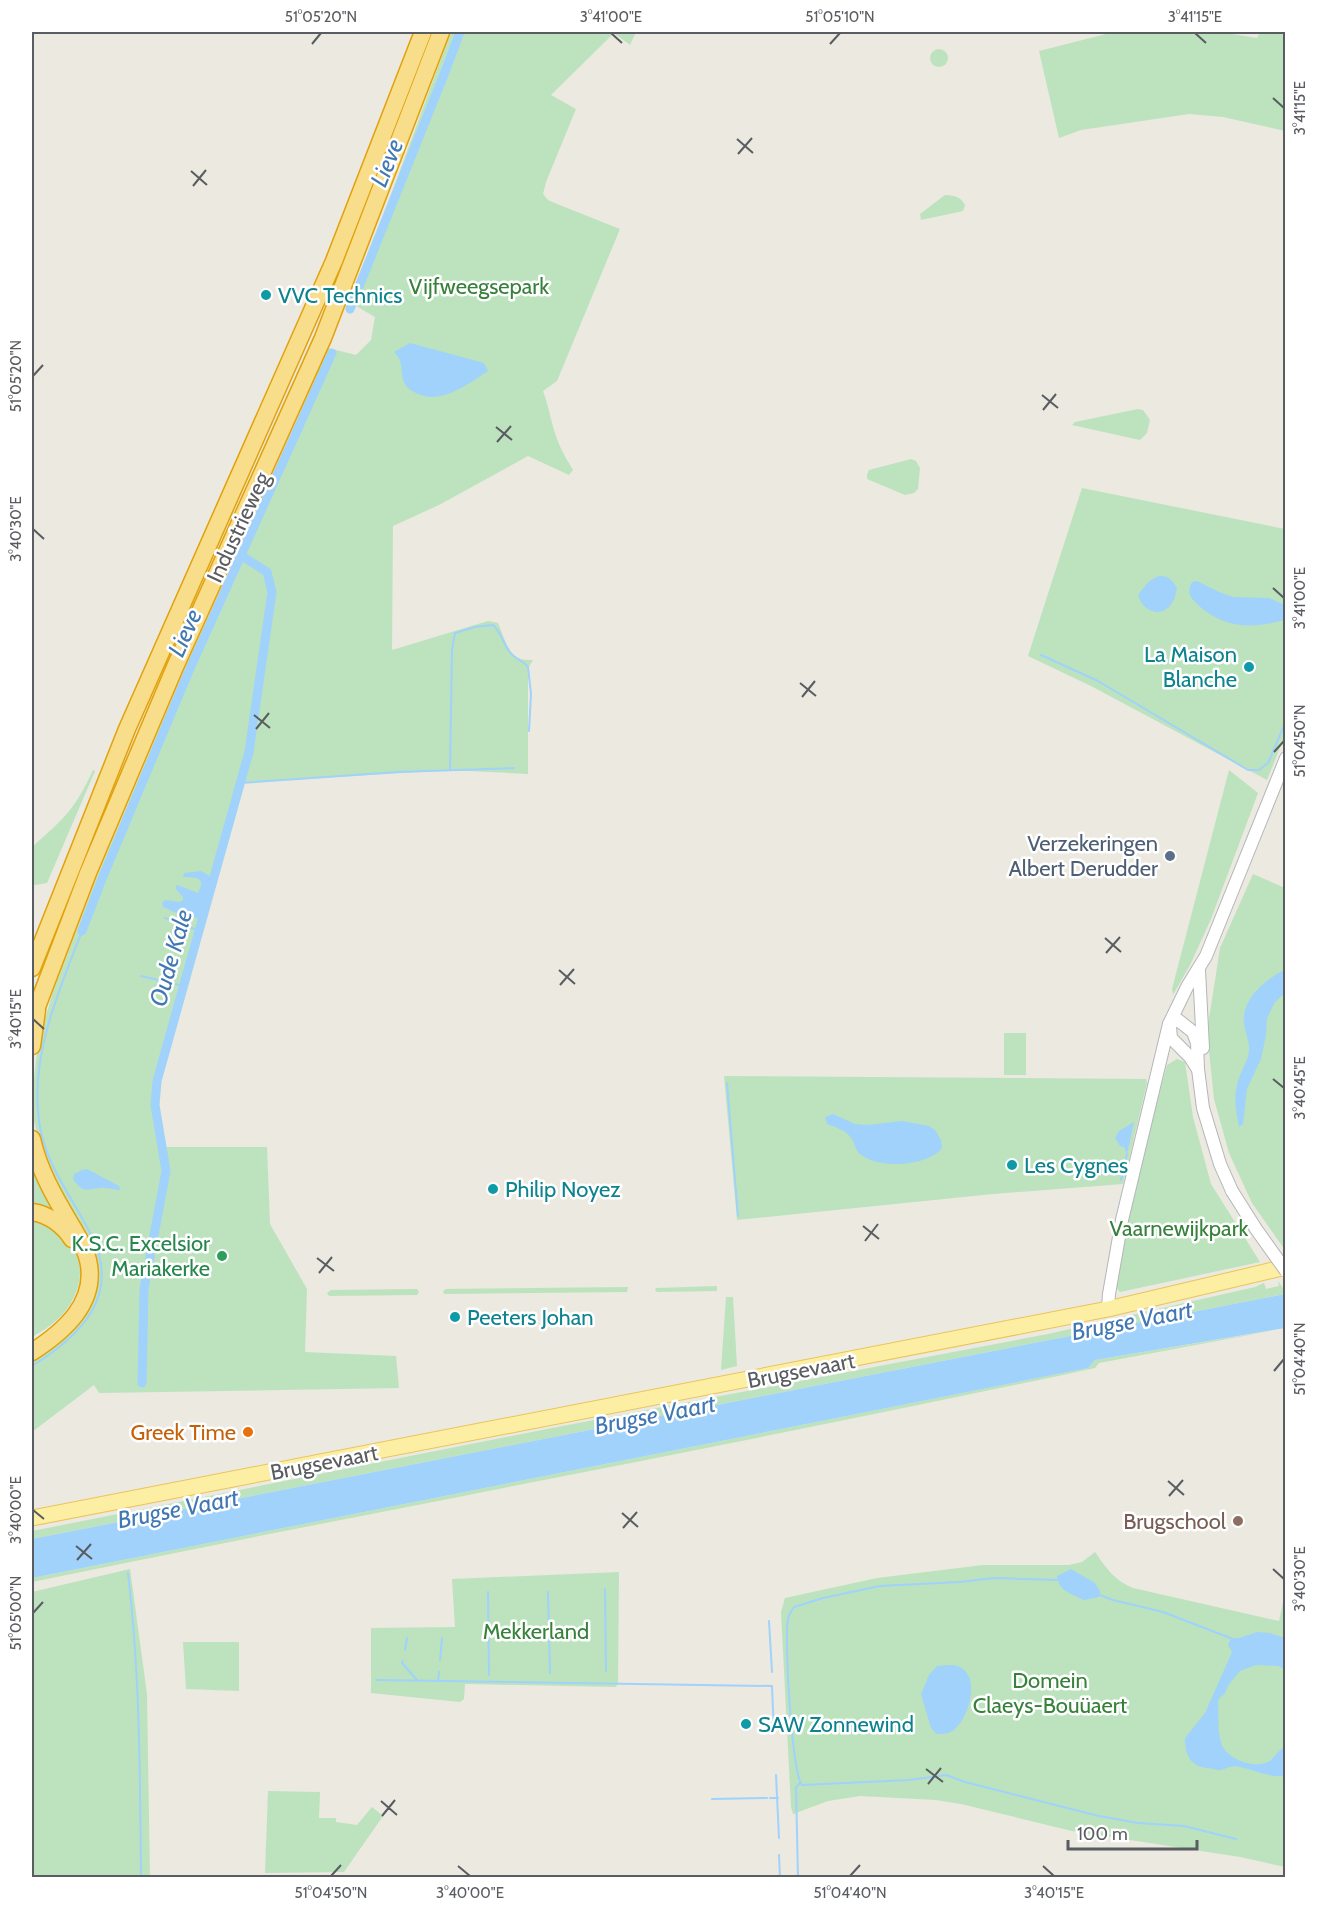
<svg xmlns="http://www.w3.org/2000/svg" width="1317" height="1909" viewBox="0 0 1317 1909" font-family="Cabin,sans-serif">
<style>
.green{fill:#bce3bd}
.water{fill:#a0d2fb}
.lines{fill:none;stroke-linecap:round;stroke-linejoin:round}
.stream{stroke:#a0d2fb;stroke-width:2}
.canal{stroke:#a0d2fb;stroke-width:9}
.minor-casing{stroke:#b3b6ba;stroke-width:14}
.major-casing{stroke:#ebc459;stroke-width:17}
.highway-casing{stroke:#e2a109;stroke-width:19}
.minor{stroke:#fff;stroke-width:12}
.major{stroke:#fcefa4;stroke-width:15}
.highway{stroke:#f8de8a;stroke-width:16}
.minor-bridge-casing{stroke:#b3b6ba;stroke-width:14;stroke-linecap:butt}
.minor-bridge{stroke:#fff;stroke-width:12}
.ticks{fill:none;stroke:#595c60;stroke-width:2}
.culture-dot{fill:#0f9aa8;stroke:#fff;stroke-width:2}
.service-dot{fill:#5c6f8a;stroke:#fff;stroke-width:2}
.leisure-dot{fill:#2e9e5b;stroke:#fff;stroke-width:2}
.food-dot{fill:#e8710a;stroke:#fff;stroke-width:2}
.education-dot{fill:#8d6e63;stroke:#fff;stroke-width:2}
.labels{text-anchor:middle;stroke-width:5;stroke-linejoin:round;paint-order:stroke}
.park-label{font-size:22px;fill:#37813b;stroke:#fff}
.culture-label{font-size:22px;fill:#0d838f;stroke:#fff;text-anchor:start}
.street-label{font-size:22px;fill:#595c60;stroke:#fff}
.service-label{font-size:22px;fill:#4e5e75;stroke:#fff;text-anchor:end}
.leisure-label{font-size:22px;fill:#27864d;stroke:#fff;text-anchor:end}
.food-label{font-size:22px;fill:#c56008;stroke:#fff;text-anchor:end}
.education-label{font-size:22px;fill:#785e54;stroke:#fff;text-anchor:end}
.water-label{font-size:24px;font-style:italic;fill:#4178b4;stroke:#fff}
.neatline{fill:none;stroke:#595c60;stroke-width:2}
.ticks-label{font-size:15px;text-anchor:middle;fill:#595c60}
</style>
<rect width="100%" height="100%" fill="#ebe9e0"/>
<!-- green -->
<g class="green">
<path d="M 451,32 L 636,32 L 630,45 L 614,33 L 551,95 L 576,109 L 546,182 L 543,194 L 548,200 L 557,204 L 620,229 L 557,381 L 543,391 C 548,404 550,417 554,430 C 558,444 565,457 573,470 L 569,475 L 528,456 L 439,505 L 393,526 L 392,650 L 488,621 L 498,623 C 503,634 507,652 518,658 C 522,660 528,660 533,660 L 528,668 L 528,774 L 450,770 L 241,783 L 157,1081 L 155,1105 L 162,1147 L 267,1147 L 270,1224 L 307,1289 L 305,1352 L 396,1356 L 399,1388 L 99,1393 L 94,1385 L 32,1432 L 32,1360 L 95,1287 L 39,1142 L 34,1121 L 33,1088 L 38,1043 L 53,992 L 97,877 L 184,671 L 291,434 L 328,348 L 356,355 L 371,340 L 375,317 L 351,303 Z"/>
<polygon points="1114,32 1220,32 1257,38 1260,32 1275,32 1285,35 1285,131 1223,117 1189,114 1081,130 1059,138 1039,51"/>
<circle cx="939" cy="58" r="9"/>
<path d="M 945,195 C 955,196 960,196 965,205 L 963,211 L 921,220 L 920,214 Z"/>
<polygon points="1138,409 1143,410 1150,420 1147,433 1140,440 1072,425 1075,422"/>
<polygon points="911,459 916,461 920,468 918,489 914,493 905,495 867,479 867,475 869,470"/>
<polygon points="1082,488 1285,529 1285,735 1267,780 1091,686 1028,656"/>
<path d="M 93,770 L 95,771 L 47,883 L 35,885 L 32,882 L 32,847 C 63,820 76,808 93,770 Z"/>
<polygon points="1229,770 1258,793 1211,919 1191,963 1173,995 1172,989"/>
<polygon points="1253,874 1285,888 1285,1250 1252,1203 1229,1153 1214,1099 1207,1032 1220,948"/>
<rect x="1004" y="1033" width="22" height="42"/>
<polygon points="1177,1059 1185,1062 1193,1117 1211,1184 1260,1262 1120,1292 1115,1286 1137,1173 1167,1065"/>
<polygon points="724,1076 1146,1079 1147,1083 1123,1184 993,1194 737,1220"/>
<polygon points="32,1149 68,1225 32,1207"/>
<path d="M 32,1219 C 47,1223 52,1226 63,1237 C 90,1260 82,1296 58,1319 C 50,1326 41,1332 32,1337 Z"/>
<polygon points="1278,1281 1285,1291 1285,1294 32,1539 32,1531 547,1429 1048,1334 1255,1287 1264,1283 1266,1289 1279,1286"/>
<polygon points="717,1286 717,1291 657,1292 655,1290 656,1288"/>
<polygon points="628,1287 627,1292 444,1294 443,1291 446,1289"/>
<polygon points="417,1289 419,1292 417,1295 329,1296 327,1293 331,1290"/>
<polygon points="726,1297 733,1297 737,1366 721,1370"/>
<path d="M 1276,1330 L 1099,1363 L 1095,1368 C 741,1444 386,1509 32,1582 L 32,1578 L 1088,1368 L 1095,1360 Z"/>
<path d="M 1095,1552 C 1106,1568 1115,1581 1133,1588 L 1279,1621 L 1285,1593 L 1285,1867 L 1240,1857 L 1072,1831 L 961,1804 L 936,1800 L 860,1796 L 828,1801 L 793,1814 L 791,1807 L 781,1612 L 785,1598 L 877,1578 L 983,1565 L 1069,1565 L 1082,1562 Z"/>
<polygon points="130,1569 147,1694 150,1877 32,1877 32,1592"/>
<polygon points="619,1572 618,1682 616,1687 465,1684 464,1699 460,1702 371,1693 371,1628 455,1627 452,1579"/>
<polygon points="183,1642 239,1642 239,1691 186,1689"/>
<polygon points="268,1791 320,1792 319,1818 336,1818 336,1822 357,1825 372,1807 383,1816 344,1872 265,1873"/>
</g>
<!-- water -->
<g class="water">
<path d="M 410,343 L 484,363 L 488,371 C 468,384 439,407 414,392 C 410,390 406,387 404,382 C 400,371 404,361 394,352 Z"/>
<path d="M 1160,576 C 1169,576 1172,580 1177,588 C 1176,592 1175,599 1172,603 C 1162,619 1143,612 1138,595 C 1144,587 1150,578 1160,576 Z"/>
<path d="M 1197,581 L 1219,592 L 1233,597 L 1269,598 L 1285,605 L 1285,620 C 1251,629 1223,629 1196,603 C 1189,596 1187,592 1192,582 Z"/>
<path d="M 201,871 L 208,875 L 214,881 L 203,919 L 183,916 L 163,907 L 162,903 L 165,900 L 180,902 L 183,900 L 183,897 L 175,888 L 177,885 L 198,893 C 207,876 196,878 183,877 L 184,873 Z"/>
<path d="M 1282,971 L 1285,971 L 1285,993 L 1275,1002 L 1267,1018 L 1266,1035 L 1261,1059 L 1247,1089 L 1243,1124 L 1239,1127 C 1236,1111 1233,1098 1238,1081 C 1241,1071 1248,1061 1249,1051 C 1250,1041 1245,1033 1244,1024 C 1241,1000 1264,981 1282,971 Z"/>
<path d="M 833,1114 L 855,1124 L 868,1125 L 902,1121 L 929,1126 L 935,1130 L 941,1140 L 942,1148 C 928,1166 881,1169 863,1156 C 856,1152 856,1148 853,1141 C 847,1130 837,1128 827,1124 L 825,1117 Z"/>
<polygon points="1134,1122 1127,1154 1124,1147 1120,1146 1115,1138 1119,1131"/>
<path d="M 87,1169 L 119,1186 L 120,1190 C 114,1190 106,1187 99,1188 C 85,1190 83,1193 73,1179 L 74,1174 L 82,1170 Z"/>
<polygon points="1285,1294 1285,1328 1095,1360 1088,1368 32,1578 32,1539"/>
<path d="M 1071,1569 L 1095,1583 L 1100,1591 L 1099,1597 L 1084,1600 C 1072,1594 1058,1591 1057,1576 Z"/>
<path d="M 1257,1632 L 1270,1633 L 1285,1638 L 1285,1670 L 1279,1666 L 1256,1665 L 1240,1671 L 1229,1684 L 1225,1693 L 1218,1700 C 1219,1713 1217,1730 1221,1742 C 1225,1759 1254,1769 1268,1762 C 1275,1758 1277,1750 1285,1747 L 1285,1776 C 1269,1778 1256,1770 1240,1767 C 1232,1765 1228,1768 1221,1770 C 1217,1771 1212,1768 1207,1768 C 1190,1766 1185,1755 1185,1738 L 1205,1713 L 1232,1652 L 1228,1645 L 1231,1638 L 1239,1638 Z"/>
<path d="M 937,1666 C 943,1666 951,1664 957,1666 C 983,1674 969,1722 951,1732 C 947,1734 941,1734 937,1734 L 931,1728 L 921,1694 L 929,1675 Z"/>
</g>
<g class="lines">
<!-- stream -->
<g class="stream">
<polyline points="1041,655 1098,681 1248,770 1259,770 1268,763 1286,721"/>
<path d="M 450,770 L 452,650 L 455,633 L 475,627 L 493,625 C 501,632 503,643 509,651 C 514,659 523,660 528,667 L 531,694 L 529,731"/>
<polyline points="241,783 398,772 514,768"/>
<polyline points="165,918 200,931"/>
<polyline points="141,976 184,986"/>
<polyline points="727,1083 738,1216"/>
<polyline points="1121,1180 1127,1154"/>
<path d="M 32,1366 C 77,1338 120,1299 94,1241 C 75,1200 45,1167 39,1121 C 30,1055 59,991 82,931"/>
<path d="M 128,1573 C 140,1674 140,1776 141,1878"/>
<path d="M 1057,1580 L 995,1578 L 959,1582 L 880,1586 L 823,1598 L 794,1607 C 791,1611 789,1614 788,1619 C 784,1639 792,1773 802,1785 L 909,1780 L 946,1775 L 965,1782 L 1099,1816 L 1138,1823 L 1184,1826 L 1236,1839"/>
<polyline points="605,1589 606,1671"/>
<polyline points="488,1592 489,1675"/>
<polyline points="548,1592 550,1673"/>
<polyline points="1097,1594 1113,1600 1163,1612 1233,1639"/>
<polyline points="769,1621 772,1672"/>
<polyline points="405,1650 407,1638"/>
<polyline points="440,1660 442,1638"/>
<polyline points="403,1661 402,1663 417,1680"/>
<polyline points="376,1680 772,1686"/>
<polyline points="438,1681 439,1672"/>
<polyline points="772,1687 774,1732"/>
<polyline points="776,1775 779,1838"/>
<polyline points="770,1798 778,1798"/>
<polyline points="712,1799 767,1798"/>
<polyline points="779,1855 780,1878"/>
<polyline points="798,1878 796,1787 800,1783"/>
</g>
<!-- canal -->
<g class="canal">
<polyline points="350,309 445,72 460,32"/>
<polyline points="82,931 102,879 188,673 332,353"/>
<polyline points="142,1383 144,1289 166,1171 155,1105 157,1081 249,752 272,592 267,572 245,558"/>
</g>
<defs>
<g id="minor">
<polyline points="1199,970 1203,1048"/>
<polyline points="1169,1024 1178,1020 1193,1032 1197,1043 1198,1069 1203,1108 1220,1164 1232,1191"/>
<polyline points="1170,1027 1171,1038 1190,1057 1197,1068"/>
<polyline points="1108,1309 1109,1294 1122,1220 1169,1024 1187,987 1206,956 1286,758"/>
</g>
<polyline id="major" points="32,1518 1108,1309 1286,1267"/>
<g id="highway">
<polyline points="32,968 127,729 334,261 423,32"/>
<polyline points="32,1020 88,873 175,667 323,338 441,32"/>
<polyline points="32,1046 37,1010"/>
<path d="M 32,1139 C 39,1170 54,1196 70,1223 C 77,1235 85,1247 88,1260 C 98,1303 63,1332 32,1352"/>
<path d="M 32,1212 C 48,1214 63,1225 72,1239"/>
</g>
</defs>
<!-- minor casing -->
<use href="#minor" class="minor-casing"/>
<!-- major casing -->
<use href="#major" class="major-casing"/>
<!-- highway casing -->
<use href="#highway" class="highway-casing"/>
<!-- minor -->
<use href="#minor" class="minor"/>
<!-- major -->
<use href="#major" class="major"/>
<!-- highway -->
<use href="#highway" class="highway"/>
<defs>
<polyline id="minor-bridge" points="1232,1191 1256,1229 1286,1271"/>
</defs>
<!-- minor-bridge casing -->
<use href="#minor-bridge" class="minor-bridge-casing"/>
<!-- minor-bridge -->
<use href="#minor-bridge" class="minor-bridge"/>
</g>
<!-- ticks -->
<path class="ticks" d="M 611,33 L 622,43M 1195,33 L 1206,43M 312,44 L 321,33M 830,44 L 840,33M 1273,98 L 1284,108M 737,139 L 753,153M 738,154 L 752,138M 191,171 L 207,185M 193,186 L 206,170M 33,376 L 43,365M 1042,395 L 1058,408M 1043,410 L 1056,394M 496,427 L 512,440M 497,442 L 511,426M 33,529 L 44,539M 1273,588 L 1284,598M 800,683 L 816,696M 802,697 L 815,681M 254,715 L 270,728M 256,729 L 269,713M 1274,752 L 1284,741M 1105,938 L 1121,952M 1106,953 L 1120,937M 559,970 L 575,984M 560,985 L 574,969M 33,1019 L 44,1029M 1273,1079 L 1284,1088M 863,1226 L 879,1239M 865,1241 L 878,1224M 317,1258 L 334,1271M 319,1273 L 332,1257M 1274,1371 L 1284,1359M 1168,1481 L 1184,1495M 1169,1496 L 1183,1480M 33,1510 L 44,1519M 622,1513 L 638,1527M 623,1528 L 637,1512M 76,1546 L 92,1559M 77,1560 L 91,1544M 1273,1569 L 1284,1579M 33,1613 L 43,1602M 926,1769 L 943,1782M 928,1784 L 941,1768M 381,1801 L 397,1815M 382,1816 L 395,1800M 458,1866 L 470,1876M 1043,1866 L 1054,1876M 331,1876 L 341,1865M 850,1876 L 860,1865"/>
<!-- markers -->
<g class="culture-dot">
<circle cx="266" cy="295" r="6"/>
<circle cx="1249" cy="667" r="6"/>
<circle cx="1012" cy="1165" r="6"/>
<circle cx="493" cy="1189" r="6"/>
<circle cx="455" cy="1317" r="6"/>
<circle cx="746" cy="1724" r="6"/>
</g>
<circle class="service-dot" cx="1170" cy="856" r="6"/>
<circle class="leisure-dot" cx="222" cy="1256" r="6"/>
<circle class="food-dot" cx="248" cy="1432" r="6"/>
<circle class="education-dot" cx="1238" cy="1521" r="6"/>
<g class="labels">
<!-- park labels -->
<g class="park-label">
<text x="479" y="294">Vijfweegsepark</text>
<text x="1179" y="1236">Vaarnewijkpark</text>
<text x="536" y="1639">Mekkerland</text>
<text x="1050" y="1688">Domein<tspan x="1050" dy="25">Claeys-Bouüaert</tspan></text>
</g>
<!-- culture labels -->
<g class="culture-label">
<text x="278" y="303">VVC Technics</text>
<text x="1237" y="662" text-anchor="end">La Maison<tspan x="1237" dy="25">Blanche</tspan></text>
<text x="1024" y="1173">Les Cygnes</text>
<text x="505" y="1197">Philip Noyez</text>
<text x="467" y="1325">Peeters Johan</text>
<text x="758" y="1732">SAW Zonnewind</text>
</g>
<!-- street labels -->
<g class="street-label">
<text transform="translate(238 527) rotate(-65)" y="8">Industrieweg</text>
<text transform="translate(801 1370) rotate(-11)" y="8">Brugsevaart</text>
<text transform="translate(324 1462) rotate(-11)" y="8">Brugsevaart</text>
</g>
<!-- service labels -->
<g class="service-label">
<text x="1158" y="851">Verzekeringen<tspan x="1158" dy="25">Albert Derudder</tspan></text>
</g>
<!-- leisure labels -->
<g class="leisure-label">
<text x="210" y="1251">K.S.C. Excelsior<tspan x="210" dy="25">Mariakerke</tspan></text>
</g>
<!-- food labels -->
<g class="food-label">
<text x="236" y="1440">Greek Time</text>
</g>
<!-- education labels -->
<g class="education-label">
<text x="1226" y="1529">Brugschool</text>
</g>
<!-- water labels -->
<g class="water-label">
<text transform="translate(387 163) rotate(-68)" y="8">Lieve</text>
<text transform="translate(185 633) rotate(-66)" y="8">Lieve</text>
<text transform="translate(171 958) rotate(-74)" y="8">Oude Kale</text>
<text transform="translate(1132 1321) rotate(-11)" y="8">Brugse Vaart</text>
<text transform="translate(655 1415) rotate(-11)" y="8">Brugse Vaart</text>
<text transform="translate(178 1509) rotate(-11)" y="8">Brugse Vaart</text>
</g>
</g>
<!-- border -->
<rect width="1317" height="1909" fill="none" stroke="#ffffff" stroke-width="66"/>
<!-- scale -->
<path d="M1068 1840v9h129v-9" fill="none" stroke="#595c60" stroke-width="3"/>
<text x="1077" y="1840" font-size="18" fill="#595c60" stroke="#ffffff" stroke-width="4.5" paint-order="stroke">100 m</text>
<rect x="33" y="33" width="1251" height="1843" class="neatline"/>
<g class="ticks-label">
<text x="321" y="22">51°05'20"N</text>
<text x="611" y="22">3°41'00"E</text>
<text x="840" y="22">51°05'10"N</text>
<text x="1195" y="22">3°41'15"E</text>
<text transform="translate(1300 108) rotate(-90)" y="5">3°41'15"E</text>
<text transform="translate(16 376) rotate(-90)" y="5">51°05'20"N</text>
<text transform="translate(16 529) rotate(-90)" y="5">3°40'30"E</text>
<text transform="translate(1300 598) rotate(-90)" y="5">3°41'00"E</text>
<text transform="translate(1300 741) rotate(-90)" y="5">51°04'50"N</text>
<text transform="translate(16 1019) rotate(-90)" y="5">3°40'15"E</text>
<text transform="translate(1300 1088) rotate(-90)" y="5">3°40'45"E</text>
<text transform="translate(1300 1359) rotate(-90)" y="5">51°04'40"N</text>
<text transform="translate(16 1510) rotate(-90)" y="5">3°40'00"E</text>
<text transform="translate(1300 1579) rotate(-90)" y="5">3°40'30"E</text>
<text transform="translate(16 1613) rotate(-90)" y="5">51°05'00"N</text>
<text x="331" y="1898">51°04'50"N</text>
<text x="470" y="1898">3°40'00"E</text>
<text x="850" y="1898">51°04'40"N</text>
<text x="1054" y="1898">3°40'15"E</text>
</g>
</svg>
